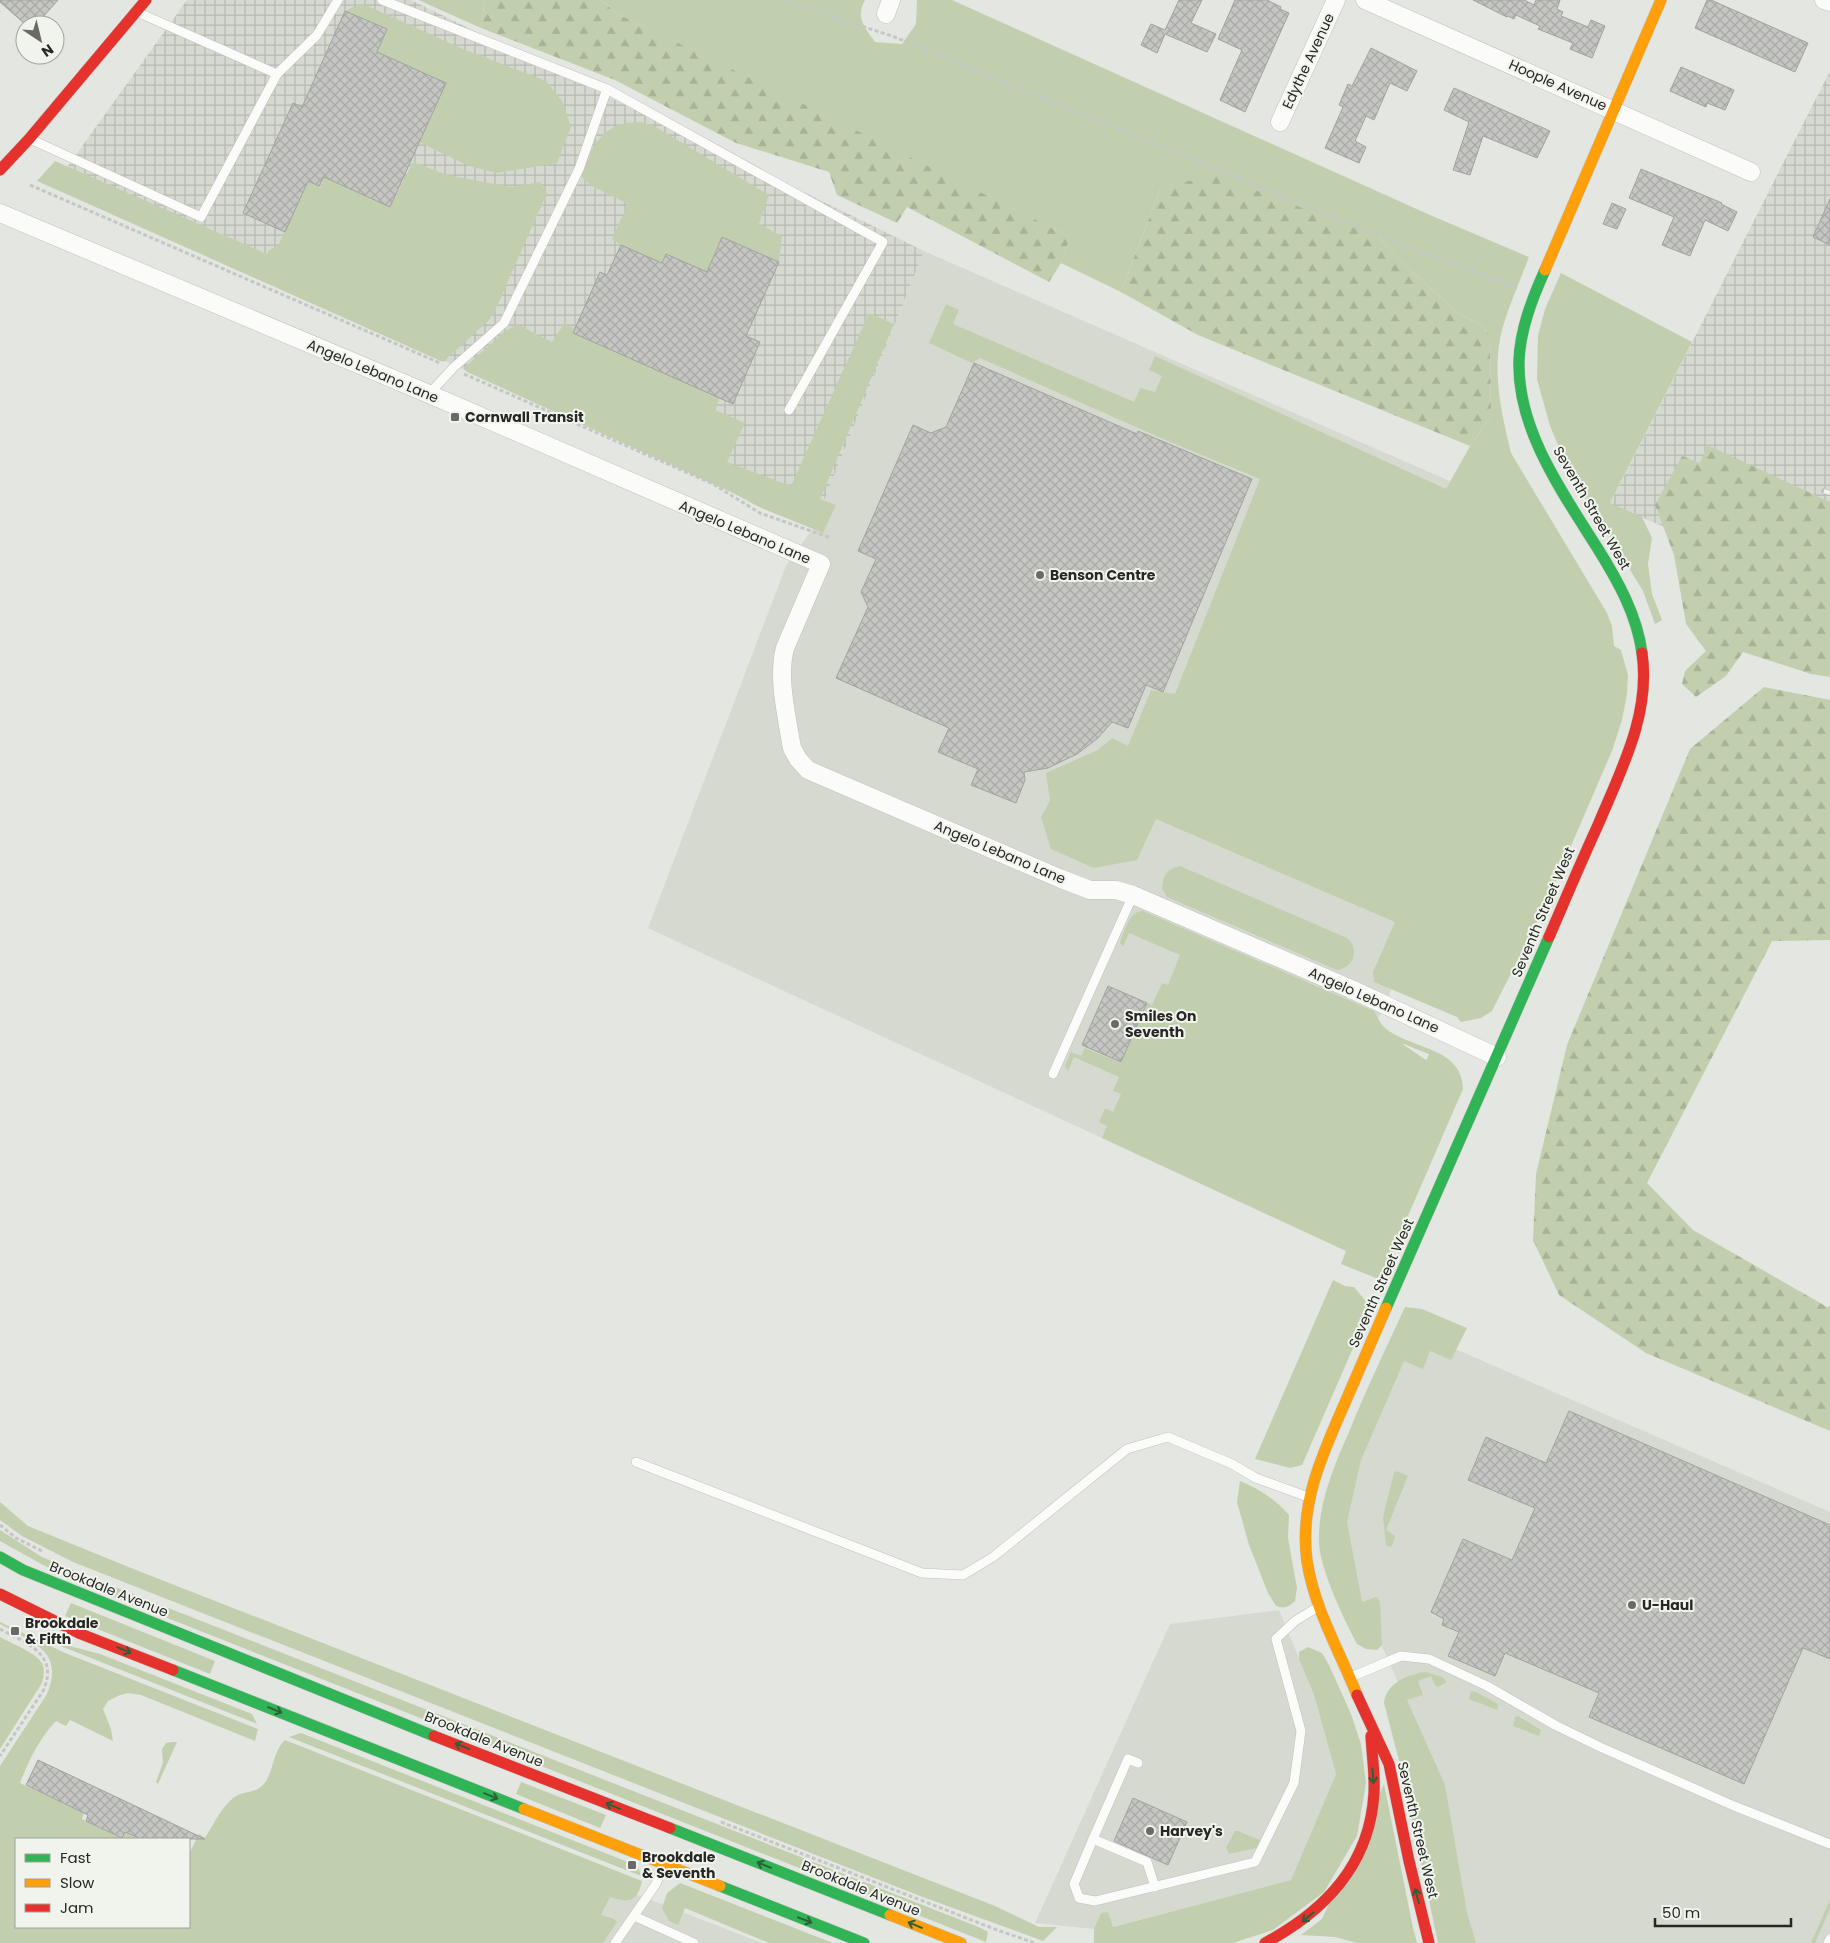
<svg xmlns="http://www.w3.org/2000/svg" width="1830" height="1943" viewBox="0 0 1830 1943" font-family="Poppins,sans-serif">
<style>
.built{fill:#d5d9cf}
.industrial{fill:url(#industrial-grid)}
.green{fill:#c2cfae;fill-rule:evenodd}
.forest{fill:url(#forest-firs)}
.building{fill:url(#building-cross-hatch);stroke:#a1a3a0}
.lines{fill:none;stroke-linecap:round;stroke-linejoin:round}
.lane-casing{stroke:#c1c2bf;stroke-width:10}
.street-casing{stroke:#c1c2bf;stroke-width:19}
.fast-casing{stroke:#c1c2bf;stroke-width:12}
.slow-casing{stroke:#c1c2bf;stroke-width:12}
.jam-casing{stroke:#c1c2bf;stroke-width:12}
.path{stroke:#c5c6c5;stroke-width:3;stroke-dasharray:4 2.5;stroke-linecap:butt}
.lane{stroke:#fbfbfa;stroke-width:9}
.street{stroke:#fbfbfa;stroke-width:18}
.fast{stroke:#30b455;stroke-width:11}
.slow{stroke:#ff9f0a;stroke-width:11}
.jam{stroke:#e5322d;stroke-width:11}
.rail-casing{stroke:#bfc0be;stroke-width:5.5}
.rail{stroke:#f1f4ed;stroke-width:4;stroke-dasharray:11;stroke-linecap:butt}
.oneway{stroke:#2b6038}
.poi-dot{fill:#696a67;stroke:#f1f4ed;stroke-width:2}
.labels{text-anchor:middle;stroke-width:4;stroke-linejoin:round;paint-order:stroke}
.street-label{font-size:14px;fill:#272825;stroke:#f1f4ed}
.poi-label{font-size:14px;font-weight:bold;fill:#272825;stroke:#f1f4ed;text-anchor:start}
</style>
<defs>
<pattern id="industrial-grid" width="8" height="8" patternUnits="userSpaceOnUse" patternTransform="scale(1.25)"><rect width="8" height="8" fill="#d5d9cf"/><path d="M0 4h8M4 0v8" fill="none" stroke="#b7bab2"/></pattern>
<pattern id="forest-firs" width="22" height="20" patternUnits="userSpaceOnUse" patternTransform="scale(1.25)"><rect width="22" height="20" fill="#c2cfae"/><path d="M5 1l3.5 6h-7zM16 11l3.5 6h-7z" fill="#a7b296"/></pattern>
<pattern id="building-cross-hatch" width="8" height="8" patternUnits="userSpaceOnUse" patternTransform="scale(1.25)"><rect width="8" height="8" fill="#c5c6c2"/><path d="M0 0l8 8M0 8l8-8" fill="none" stroke="#a9aaa7"/></pattern>
</defs>
<rect width="100%" height="100%" fill="#e4e6e1"/>
<!-- built -->
<g class="built">
<polygon points="924,251 1493,500 1425,915 1286,1223 648,928 786,566 813,528"/>
<polygon points="1407,1328 1830,1512 1830,1943 1475,1943 1465,1913 1445,1786 1332,1536"/>
<polygon points="1279,1610 1314,1695 1336,1774 1291,1880 1112,1927 1094,1929 1035,1923 1170,1624"/>
<polygon points="615,1886 762,1943 576,1943"/>
</g>
<!-- industrial -->
<g class="industrial">
<polygon points="187,0 411,0 924,251 813,528 55,184"/>
<polygon points="1830,71 1830,597 1610,504"/>
</g>
<!-- green -->
<g class="green">
<polygon points="419,0 485,0 481,28 425,3"/>
<path d="M 600,0 L 865,0 C 855,18 865,27 875,42 L 902,44 L 916,24 L 917,0 L 952,0 L 1430,215 L 1529,257 C 1520,281 1507,310 1501,334 C 1492,374 1502,415 1511,453 L 1607,613 L 1612,626 L 1614,646 L 1621,650 L 1628,675 L 1627,694 L 1622,720 L 1612,751 L 1545,906 L 1492,1011 L 1481,1018 L 1461,1022 L 1457,1017 L 1374,982 L 1373,972 L 1395,922 L 1156,819 L 1137,860 L 1094,868 L 1051,849 L 1041,817 L 1050,801 L 1046,773 L 1098,750 L 1112,738 L 1128,746 L 1151,690 L 1175,694 L 1260,479 L 1170,442 L 980,358 L 972,363 L 929,343 L 946,304 L 959,310 L 953,324 L 1134,402 L 1140,388 L 1155,392 L 1162,376 L 1149,370 L 1155,356 L 1446,489 L 1470,446 L 1491,416 L 1490,335 L 1481,325 L 1459,314 L 1408,268 L 1378,237 L 1161,187 L 1121,292 L 1061,263 L 1070,237 L 618,14 Z"/>
<polygon points="363,4 463,49 546,81 562,101 571,127 557,163 497,173 469,166 419,142 446,83 377,52 387,29 345,11 355,6"/>
<path d="M 640,122 L 654,126 L 769,195 L 759,224 L 782,236 L 779,262 L 707,272 L 666,254 L 662,263 L 621,245 L 612,239 L 628,204 L 590,185 L 579,174 C 588,154 601,128 625,123 C 629,122 635,123 640,122 Z"/>
<polygon points="55,161 267,254 269,250 278,246 308,181 321,187 324,177 390,207 413,162 447,175 512,187 540,182 547,193 494,313 488,321 443,362 37,181"/>
<polygon points="1561,273 1692,342 1610,503 1642,517 1652,538 1648,564 1652,594 1662,620 1655,624 1643,591 1604,527 1572,477 1550,426 1537,379 1538,336 1545,309"/>
<polygon points="869,313 894,324 820,499 836,505 823,533 759,507 733,493 467,372 464,368 504,332 517,324 552,342 564,324 574,328 573,333 720,398 715,410 745,423 727,462 791,486"/>
<path d="M 1180,866 L 1347,938 C 1360,949 1354,968 1337,970 L 1167,897 L 1162,888 C 1163,875 1167,869 1180,866 Z"/>
<path d="M 1143,911 L 1374,1011 C 1377,1017 1380,1023 1385,1028 C 1410,1049 1463,1047 1463,1089 L 1382,1276 L 1376,1278 L 1341,1264 L 1346,1251 L 1102,1138 L 1107,1126 L 1099,1122 L 1105,1108 L 1113,1112 L 1121,1094 L 1113,1091 L 1119,1077 L 1074,1057 L 1068,1071 L 1065,1066 L 1071,1052 L 1081,1056 L 1085,1048 L 1121,1063 L 1148,1003 L 1152,1005 L 1162,983 L 1168,985 L 1180,955 L 1129,933 L 1123,947 L 1120,943 C 1124,932 1129,911 1143,911 ZM 1401,1043 L 1429,1054 L 1427,1059 L 1426,1060 Z"/>
<polygon points="1333,1280 1345,1286 1354,1287 1369,1305 1367,1316 1302,1465 1290,1468 1255,1459"/>
<path d="M 1405,1307 L 1422,1309 L 1467,1328 L 1451,1360 L 1430,1351 L 1423,1369 L 1404,1361 L 1361,1460 L 1347,1522 L 1362,1602 L 1376,1597 L 1378,1598 L 1380,1603 L 1382,1645 L 1377,1650 L 1366,1649 L 1357,1644 C 1344,1619 1319,1568 1319,1541 C 1318,1503 1334,1466 1349,1432 C 1366,1390 1386,1348 1405,1307 Z"/>
<polygon points="1397,1471 1408,1476 1386,1530 1395,1536 1392,1546 1389,1547 1386,1545 1383,1517 1394,1473"/>
<path d="M 1240,1481 C 1259,1489 1275,1499 1289,1515 L 1288,1538 L 1297,1588 L 1295,1601 C 1289,1607 1284,1609 1276,1606 L 1268,1593 L 1249,1545 L 1237,1502 Z"/>
<polygon points="0,1502 28,1526 131,1568 995,1906 1039,1927 1057,1927 1043,1941 920,1896 73,1562 22,1536 0,1520"/>
<polygon points="0,1530 42,1557 82,1574 981,1928 988,1932 986,1942 89,1587 43,1565 0,1541"/>
<polygon points="71,1603 215,1661 210,1674 65,1616"/>
<path d="M 0,1622 L 65,1653 L 258,1729 L 255,1741 L 141,1695 L 128,1693 L 120,1695 L 108,1701 L 103,1709 L 111,1729 L 113,1741 L 70,1720 L 66,1726 L 56,1721 C 39,1739 29,1760 20,1783 L 84,1813 L 82,1819 L 121,1838 L 124,1832 L 139,1839 L 16,1839 L 16,1927 L 189,1927 L 189,1854 L 199,1834 L 205,1838 C 214,1824 223,1803 238,1795 C 247,1791 255,1793 263,1785 C 274,1773 272,1752 285,1740 L 642,1881 C 638,1902 628,1903 610,1897 L 601,1915 L 614,1919 L 617,1922 L 603,1943 L 0,1943 L 0,1766 L 47,1694 C 65,1650 32,1643 0,1624 Z"/>
<path d="M 0,1637 C 11,1643 36,1653 42,1663 C 45,1669 44,1676 42,1683 L 0,1749 Z"/>
<polygon points="43,1639 100,1654 252,1714 257,1724"/>
<polygon points="1308,1647 1322,1653 1329,1665 1351,1714 1361,1744 1366,1783 1357,1836 1324,1892 1273,1930 1233,1943 1094,1943 1094,1929 1101,1913 1108,1912 1113,1927 1291,1880 1336,1774 1314,1695 1299,1659 1299,1652"/>
<path d="M 1426,1672 L 1442,1677 L 1447,1682 L 1438,1687 L 1435,1685 L 1431,1676 L 1418,1681 L 1423,1695 L 1407,1700 L 1445,1785 L 1467,1913 L 1476,1943 L 1438,1943 L 1402,1772 L 1384,1703 C 1386,1683 1408,1674 1426,1672 Z"/>
<polygon points="1474,1691 1498,1704 1497,1710 1469,1699 1471,1692"/>
<polygon points="1518,1716 1541,1730 1539,1736 1513,1726 1515,1717"/>
<polygon points="301,1733 638,1866 641,1876 289,1737"/>
<polygon points="172,1742 177,1742 158,1784 156,1782 163,1763 162,1749 166,1743"/>
<polygon points="521,1782 606,1815 600,1828 516,1794"/>
<polygon points="1384,1784 1413,1928 1417,1943 1357,1943 1335,1937 1301,1935 1322,1919"/>
<polygon points="1235,1831 1238,1831 1262,1841 1261,1847 1229,1854 1226,1848"/>
<polygon points="680,1883 833,1943 769,1943 685,1908 678,1925 669,1921 662,1908 667,1893"/>
<polygon points="1830,1900 1830,1909 1815,1943 1811,1943"/>
</g>
<!-- forest -->
<g class="forest">
<polygon points="485,0 600,0 618,14 787,96 1070,237 1061,263 1049,282 907,207 897,223 837,195 829,172 736,143 615,80 481,28"/>
<polygon points="1216,175 1378,237 1408,268 1459,314 1481,325 1490,335 1491,416 1470,446 1198,335 1121,292 1161,187"/>
<polygon points="1707,445 1830,502 1830,677 1811,674 1743,652 1726,676 1696,697 1682,684 1685,671 1706,651 1686,624 1674,555 1655,505 1682,456 1700,463"/>
<polygon points="1764,687 1830,700 1830,940 1772,941 1647,1183 1693,1230 1827,1307 1830,1306 1830,1431 1646,1353 1559,1295 1533,1240 1536,1174 1567,1045 1690,749"/>
</g>
<!-- building -->
<g class="building">
<polygon points="0,0 58,0 36,25 26,25 0,2"/>
<polygon points="1179,0 1202,0 1191,23 1216,34 1207,52 1165,34 1157,53 1141,45 1151,24 1165,30"/>
<polygon points="1235,0 1267,0 1281,7 1280,9 1289,13 1245,112 1220,100 1242,50 1218,39"/>
<polygon points="1473,0 1524,0 1534,5 1536,0 1560,0 1557,9 1563,12 1561,16 1588,27 1591,20 1605,26 1592,58 1570,49 1573,43 1538,29 1540,26 1516,15 1514,19 1508,16 1507,17"/>
<polygon points="1707,0 1711,0 1808,43 1795,72 1695,28"/>
<polygon points="345,11 387,29 377,52 446,83 390,207 324,177 319,186 308,181 285,232 243,213 293,103 302,107"/>
<polygon points="1371,48 1417,71 1407,91 1390,83 1374,120 1366,116 1355,141 1366,147 1359,163 1325,148 1343,107 1339,105 1348,84 1352,86"/>
<polygon points="1681,67 1734,90 1725,110 1707,103 1706,107 1670,91"/>
<polygon points="1454,88 1550,131 1537,158 1483,136 1470,175 1453,170 1469,122 1444,110"/>
<polygon points="1641,169 1722,203 1721,204 1737,212 1728,231 1705,220 1690,256 1662,245 1674,217 1629,198"/>
<polygon points="1830,199 1830,245 1813,237"/>
<polygon points="1612,203 1626,209 1617,229 1603,224"/>
<polygon points="722,237 779,262 746,336 760,342 733,404 573,333 600,272 607,275 621,245 662,263 666,254 707,272"/>
<polygon points="974,363 1137,434 1138,431 1252,479 1163,692 1146,685 1128,728 1112,722 1098,738 1077,754 1048,768 1024,772 1025,780 1016,803 971,785 978,769 938,752 949,728 836,678 868,607 861,592 876,559 858,551 913,425 931,433 946,427"/>
<polygon points="1108,986 1147,1003 1121,1062 1082,1045"/>
<polygon points="1569,1411 1830,1525 1830,1659 1803,1648 1744,1784 1589,1717 1599,1693 1505,1653 1495,1676 1448,1656 1459,1632 1442,1625 1444,1619 1431,1612 1463,1539 1512,1560 1535,1508 1468,1480 1486,1437 1546,1463"/>
<polygon points="38,1760 205,1839 141,1839 125,1832 122,1838 86,1821 88,1815 26,1785"/>
<polygon points="1133,1798 1187,1822 1168,1865 1114,1841"/>
</g>
<g class="lines">
<defs>
<g id="lane">
<polyline points="382,0 607,89"/>
<polyline points="137,12 277,74 317,35 338,0"/>
<polyline points="30,139 201,217 277,74"/>
<polyline points="429,394 453,368 504,323 579,169 607,89 883,242 789,410"/>
<polyline points="1053,1074 1133,895"/>
<polyline points="636,1462 922,1573 963,1575 993,1557 1127,1449 1168,1437 1232,1464 1256,1478 1308,1497"/>
<polyline points="1351,1677 1401,1656 1429,1659 1487,1686 1555,1725 1600,1747 1734,1806 1830,1844"/>
<polyline points="1138,1763 1128,1759 1093,1839 1147,1862 1155,1887"/>
<polyline points="1093,1839 1074,1884 1079,1898 1095,1901 1255,1862 1294,1783 1301,1731 1276,1639 1295,1621 1318,1607"/>
<polyline points="634,1916 694,1943"/>
<polyline points="615,1943 656,1884 662,1867"/>
<polyline points="1828,1943 1830,1939"/>
</g>
<g id="street">
<polyline points="1365,0 1751,172"/>
<polyline points="1824,0 1830,2"/>
<polyline points="886,14 891,0"/>
<polyline points="1280,122 1336,0"/>
<path d="M 0,213 L 429,394 L 821,564 L 785,648 C 777,678 787,717 792,748 L 798,759 L 808,770 L 1059,878 L 1090,890 L 1116,890 L 1133,895 L 1351,989 L 1497,1057"/>
</g>
<g id="fast">
<path d="M 1545,270 C 1532,299 1520,330 1519,361 C 1517,430 1563,493 1598,549 C 1618,581 1637,615 1642,653"/>
<polyline points="1386,1308 1549,937"/>
<polyline points="0,1557 23,1570 434,1736"/>
<polyline points="173,1670 524,1809"/>
<polyline points="670,1828 890,1915"/>
<polyline points="720,1886 864,1943"/>
</g>
<g id="slow">
<polyline points="1545,270 1661,0"/>
<path d="M 1357,1695 C 1340,1652 1314,1608 1307,1561 C 1299,1505 1322,1455 1344,1405 C 1358,1373 1372,1340 1386,1308"/>
<polyline points="524,1809 720,1886"/>
<polyline points="890,1915 961,1943"/>
</g>
<g id="jam">
<polyline points="0,170 29,139 146,0"/>
<path d="M 1549,937 C 1565,900 1581,862 1598,825 C 1621,770 1651,714 1642,653"/>
<polyline points="0,1594 81,1634 173,1670"/>
<polyline points="1357,1695 1389,1764 1409,1861 1429,1943"/>
<polyline points="434,1736 670,1828"/>
<path d="M 1265,1943 C 1325,1911 1370,1865 1374,1793 C 1375,1774 1372,1755 1371,1736"/>
</g>
</defs>
<!-- lane casing -->
<use href="#lane" class="lane-casing"/>
<!-- street casing -->
<use href="#street" class="street-casing"/>
<!-- fast casing -->
<use href="#fast" class="fast-casing"/>
<!-- slow casing -->
<use href="#slow" class="slow-casing"/>
<!-- jam casing -->
<use href="#jam" class="jam-casing"/>
<!-- path -->
<g class="path">
<polyline points="782,0 892,36 1381,236 1517,288"/>
<polyline points="30,185 440,363"/>
<polyline points="464,374 713,484 760,513 831,538"/>
<polyline points="0,1525 16,1538 44,1552"/>
<path d="M 0,1629 C 26,1643 60,1654 43,1691 L 0,1756"/>
<polyline points="721,1822 997,1930 1035,1943"/>
</g>
<!-- lane -->
<use href="#lane" class="lane"/>
<!-- street -->
<use href="#street" class="street"/>
<!-- fast -->
<use href="#fast" class="fast"/>
<!-- slow -->
<use href="#slow" class="slow"/>
<!-- jam -->
<use href="#jam" class="jam"/>
<defs>
<polyline id="rail" points="1824,491 1830,493"/>
</defs>
<!-- rail casing -->
<use href="#rail" class="rail-casing"/>
<!-- rail -->
<use href="#rail" class="rail"/>
</g>
<!-- one-way arrows -->
<defs><path id="oneway-shaft" d="M-6 0H5M1.5-3L5.5 0L1.5 3" fill="none" stroke-width="1.6" stroke-linecap="round" stroke-linejoin="round" transform="scale(1.25)"/></defs>
<g class="oneway">
<use href="#oneway-shaft" transform="translate(124 1650) rotate(22)"/>
<use href="#oneway-shaft" transform="translate(275 1710) rotate(22)"/>
<use href="#oneway-shaft" transform="translate(462 1746) rotate(-158)"/>
<use href="#oneway-shaft" transform="translate(1373 1776) rotate(86)"/>
<use href="#oneway-shaft" transform="translate(491 1796) rotate(22)"/>
<use href="#oneway-shaft" transform="translate(613 1806) rotate(-158)"/>
<use href="#oneway-shaft" transform="translate(764 1865) rotate(-158)"/>
<use href="#oneway-shaft" transform="translate(1417 1896) rotate(-105)"/>
<use href="#oneway-shaft" transform="translate(1308 1917) rotate(141)"/>
<use href="#oneway-shaft" transform="translate(805 1920) rotate(21)"/>
<use href="#oneway-shaft" transform="translate(915 1925) rotate(-158)"/>
</g>
<!-- markers -->
<g class="poi-dot">
<rect x="450" y="412" width="10" height="10" rx="2.5"/>
<circle cx="1040" cy="575" r="5"/>
<circle cx="1115" cy="1024" r="5"/>
<circle cx="1632" cy="1605" r="5"/>
<rect x="10" y="1626" width="10" height="10" rx="2.5"/>
<circle cx="1150" cy="1831" r="5"/>
<rect x="627" y="1860" width="10" height="10" rx="2.5"/>
</g>
<g class="labels">
<!-- street labels -->
<g class="street-label">
<text transform="translate(1308 61) rotate(-65)" y="5">Edythe Avenue</text>
<text transform="translate(1558 85) rotate(24)" y="5">Hoople Avenue</text>
<text transform="translate(373 371) rotate(23)" y="5">Angelo Lebano Lane</text>
<text transform="translate(1592 508) rotate(60)" y="5">Seventh Street West</text>
<text transform="translate(745 532) rotate(23)" y="5">Angelo Lebano Lane</text>
<text transform="translate(1000 852) rotate(23)" y="5">Angelo Lebano Lane</text>
<text transform="translate(1543 912) rotate(-67)" y="5">Seventh Street West</text>
<text transform="translate(1374 1000) rotate(24)" y="5">Angelo Lebano Lane</text>
<text transform="translate(1381 1283) rotate(-66)" y="5">Seventh Street West</text>
<text transform="translate(109 1589) rotate(22)" y="5">Brookdale Avenue</text>
<text transform="translate(484 1739) rotate(22)" y="5">Brookdale Avenue</text>
<text transform="translate(1418 1830) rotate(77)" y="5">Seventh Street West</text>
<text transform="translate(861 1888) rotate(22)" y="5">Brookdale Avenue</text>
</g>
<!-- poi labels -->
<g class="poi-label">
<text x="465" y="422">Cornwall Transit</text>
<text x="1050" y="580">Benson Centre</text>
<text x="1125" y="1021">Smiles On<tspan x="1125" dy="16">Seventh</tspan></text>
<text x="1642" y="1610">U-Haul</text>
<text x="25" y="1628">Brookdale<tspan x="25" dy="16">&amp; Fifth</tspan></text>
<text x="1160" y="1836">Harvey's</text>
<text x="642" y="1862">Brookdale<tspan x="642" dy="16">&amp; Seventh</tspan></text>
</g>
</g>
<!-- legend -->
<rect x="15" y="1838" width="175" height="90" fill="#f1f4ed" stroke="#a0a29d"/>
<rect x="25" y="1854" width="25" height="8" fill="#30b455" stroke="#a0a29d"/>
<text x="60" y="1863" font-size="15" fill="#272825">Fast</text>
<rect x="25" y="1879" width="25" height="8" fill="#ff9f0a" stroke="#a0a29d"/>
<text x="60" y="1888" font-size="15" fill="#272825">Slow</text>
<rect x="25" y="1904" width="25" height="8" fill="#e5322d" stroke="#a0a29d"/>
<text x="60" y="1913" font-size="15" fill="#272825">Jam</text>
<!-- north arrow -->
<g transform="translate(40 40) rotate(145)"><circle r="24" fill="#f1f4ed" stroke="#a0a29d"/>
<path d="M0-4L9 19L0 12L-9 19Z" fill="#696a67"/>
<text y="-8" font-size="14" font-weight="bold" text-anchor="middle" fill="#272825">N</text>
</g>
<!-- scale -->
<path d="M1655 1918v8h136v-8" fill="none" stroke="#272825" stroke-width="2.5"/>
<text x="1662" y="1918" font-size="15" fill="#272825" stroke="#f1f4ed" stroke-width="4" paint-order="stroke">50 m</text>
</svg>
